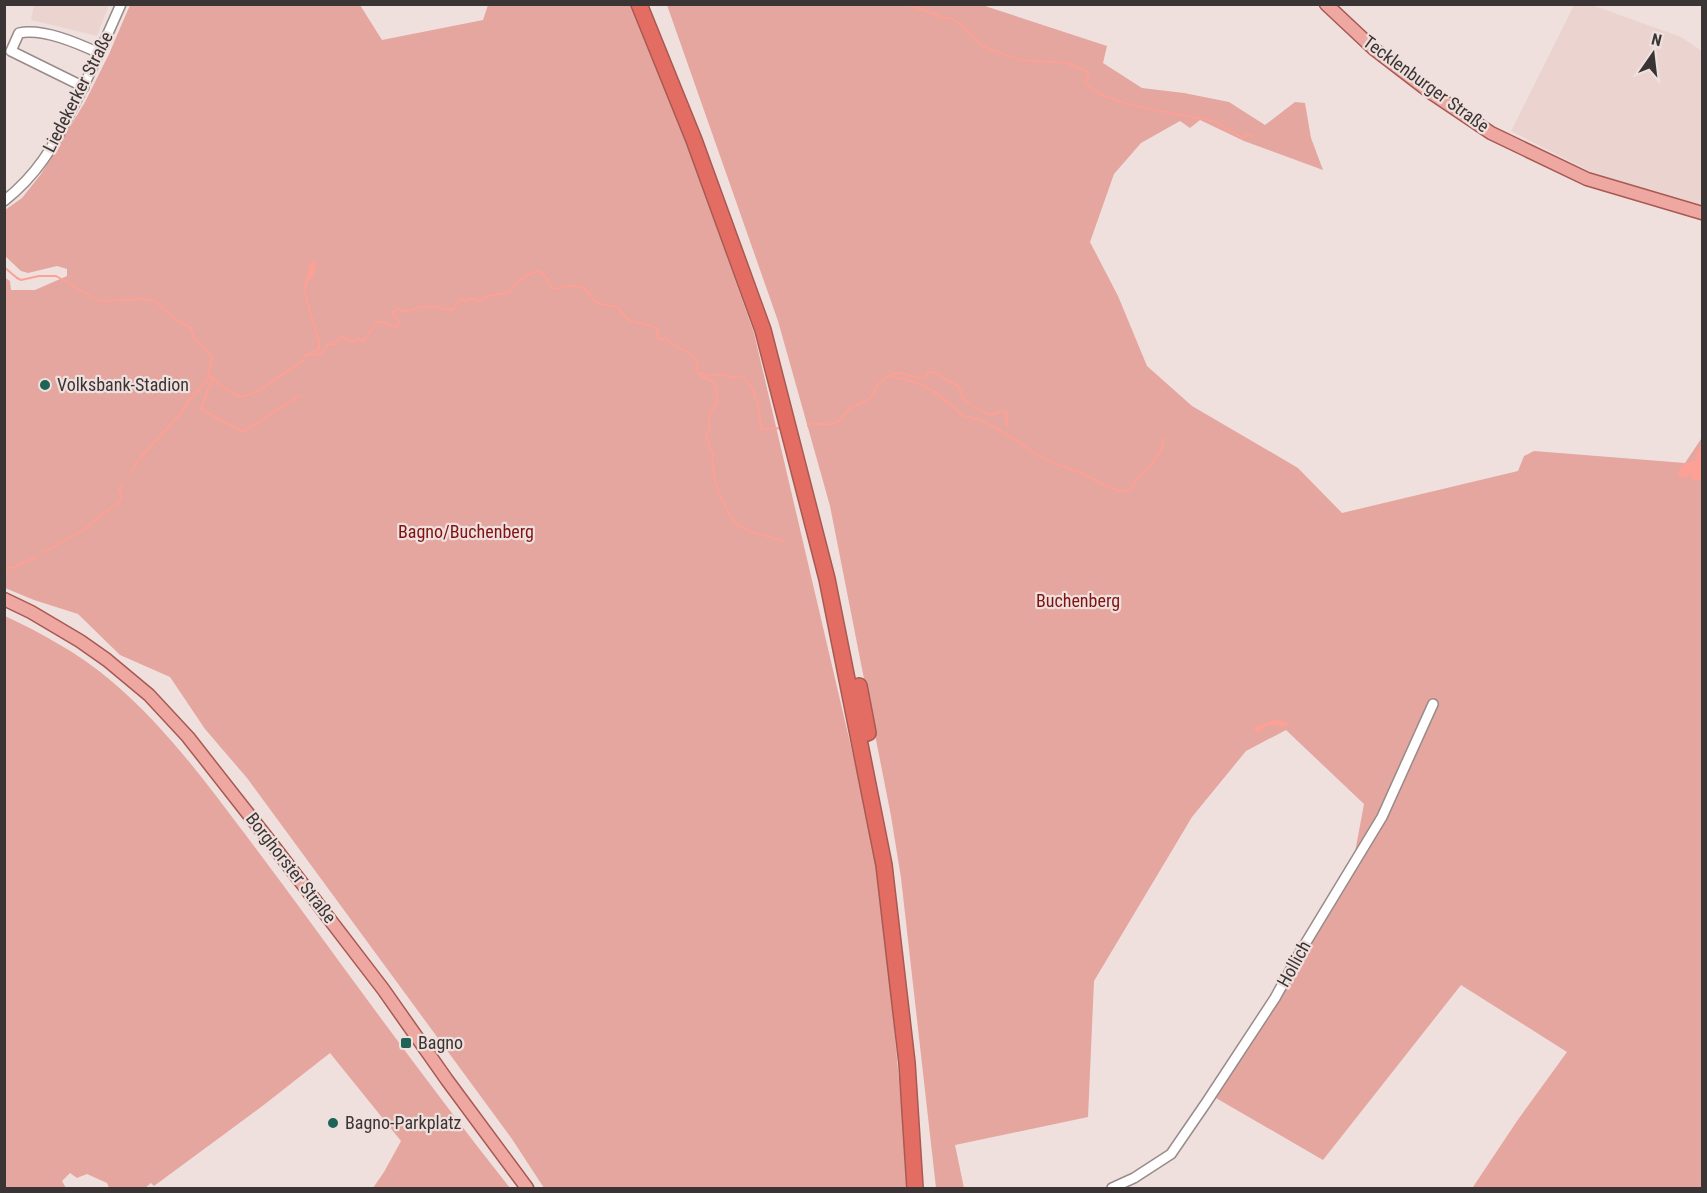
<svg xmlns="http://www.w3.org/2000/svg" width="1707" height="1193" viewBox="0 0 1707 1193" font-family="'Roboto Condensed',sans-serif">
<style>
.built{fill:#ebd3d0}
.green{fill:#e4a69e}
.water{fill:#fda095}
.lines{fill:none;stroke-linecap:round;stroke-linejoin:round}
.stream{stroke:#fda095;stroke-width:2}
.minor-casing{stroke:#988b89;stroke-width:12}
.major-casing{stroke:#a85952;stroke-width:15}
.highway-casing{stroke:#a85952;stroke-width:18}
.minor{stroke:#fff;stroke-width:9}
.major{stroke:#eea7a1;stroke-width:12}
.highway{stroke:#e36d62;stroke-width:15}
.poi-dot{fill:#1e6456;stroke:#efe0de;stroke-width:2}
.labels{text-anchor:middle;stroke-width:4.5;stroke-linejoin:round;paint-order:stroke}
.street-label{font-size:18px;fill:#3a3534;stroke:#efe0de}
.poi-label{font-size:18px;fill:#3a3534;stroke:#efe0de;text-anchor:start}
.park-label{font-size:18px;fill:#7f1313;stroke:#efe0de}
</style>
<rect width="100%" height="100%" fill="#efe0de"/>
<!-- built -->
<g class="built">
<polygon points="34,5 34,4 109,5 97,36 31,20"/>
<polygon points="1574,5 1592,5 1681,37 1702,51 1702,207 1591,172 1511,131"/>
</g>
<!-- green -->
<g class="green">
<polygon points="130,5 360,5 382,40 483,20 488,5 635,5 647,32 754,333 879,866 904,1134 907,1188 544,1188 512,1139 247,778 205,729 170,677 120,655 78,614 34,600 5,588 4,277 10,281 11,290 35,290 67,276 67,269 57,266 28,273 21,271 5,256 5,210 22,198 41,174 85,102 109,54"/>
<polygon points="667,5 982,5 1107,46 1103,63 1142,88 1184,93 1229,102 1265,125 1295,102 1305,103 1311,138 1323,170 1244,141 1200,120 1190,128 1180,121 1141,143 1114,174 1090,242 1118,296 1147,366 1192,406 1298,468 1342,513 1518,471 1524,456 1534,451 1685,463 1701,439 1702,433 1702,1188 1475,1188 1473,1187 1517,1121 1567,1052 1461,985 1323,1160 1209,1094 1275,998 1355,852 1364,804 1286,730 1246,751 1192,817 1094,981 1088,1117 955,1145 964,1188 936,1188 901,878 891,816 830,506 778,321"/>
<path d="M 5,616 C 41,633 78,653 109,679 C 158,720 197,770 235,821 C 261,855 286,889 311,923 C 376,1012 442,1102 510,1188 L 373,1188 L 384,1172 L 401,1141 L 330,1053 L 265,1104 L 154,1186 L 151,1183 L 145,1188 L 109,1188 L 107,1183 L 87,1174 L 77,1178 L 70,1173 L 62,1181 L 66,1188 L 5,1188 Z"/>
</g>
<!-- water -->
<g class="water">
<polygon points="311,261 316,262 314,276 308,281 305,293 303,290"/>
<polygon points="1700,446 1702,448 1702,479 1693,481 1690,474 1686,478 1678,477 1678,472 1685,463 1695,461 1697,452"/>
<path d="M 1274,720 L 1287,722 L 1288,726 C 1278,728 1268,720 1260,732 L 1256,733 L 1254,728 L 1255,727 Z"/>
</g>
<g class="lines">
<!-- stream -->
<g class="stream">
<path d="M 904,4 L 933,13 L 943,18 L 953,19 L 963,26 L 981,45 L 992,50 L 1021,60 L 1067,63 L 1087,72 L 1089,76 L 1085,81 C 1096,104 1184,115 1209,120 L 1216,122 L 1242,138 L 1247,135 L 1252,136"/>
<path d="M 4,267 L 17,278 L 21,280 L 39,276 L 56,276 L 99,301 L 145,299 L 155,301 L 176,320 L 191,328 C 192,344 211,348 212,360 C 212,363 209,370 208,374 C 218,383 228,392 240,397 C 264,393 282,372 303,361 L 305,356 L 310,354 L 321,355 L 328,344 L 335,345 L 336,341 L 342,337 L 353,342 L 359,339 L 363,341 L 377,322 L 382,322 L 395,327 L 397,327 L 399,322 L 392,313 L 397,309 C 407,314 412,309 422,307 C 430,305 445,309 453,310 L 460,299 L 468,302 L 470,298 L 478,301 L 489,296 L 509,292 C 512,285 533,269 540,272 C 546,275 549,283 552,288 L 557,289 C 562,286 565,286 571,286 C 588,285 585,292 595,301 C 601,306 612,305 619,308 C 628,328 643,319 657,329 L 657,336 L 660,340 L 666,338 C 674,350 691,349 698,363 L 696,372 C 702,375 717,376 723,374 L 731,378 L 741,376 C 757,386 760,411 761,429 L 783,428"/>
<polyline points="305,294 319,342 319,349 311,353"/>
<path d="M 892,374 C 903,371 911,377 922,378 L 926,376 L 928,372 L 937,373 L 946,380 L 959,386 L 963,399 L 983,412 L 992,415 C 998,413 1001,409 1007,413 L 1007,425 L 1009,427"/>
<path d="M 701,376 L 714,382 C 716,389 718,395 716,403 C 712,413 706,413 710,427 L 706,435 L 710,449 L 713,454 C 711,473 716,487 724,503 C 729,514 732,522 743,528 C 755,535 770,536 783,541"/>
<polyline points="214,378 208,389 201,409 243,432 300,395"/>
<path d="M 808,426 L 812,423 C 819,424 828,426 836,423 C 842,420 844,414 849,409 C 856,403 868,403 873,395 C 875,392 875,389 876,386 C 880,382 886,377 891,375 C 900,380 910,380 919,384 C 933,388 952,406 963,416 C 986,418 1016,441 1036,454 C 1051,464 1071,468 1087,476 C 1100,483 1114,493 1130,491 C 1137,472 1164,461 1163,438"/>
<polyline points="130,473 141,457 183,411 189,400 210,377"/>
<polyline points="42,553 85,529 100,516 119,503 122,497 119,490 123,483"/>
<polyline points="4,569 14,567 36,557"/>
</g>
<defs>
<g id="minor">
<path d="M 84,87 L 11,51 L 19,33 C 43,28 77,43 99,53"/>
<path d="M 4,201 C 37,175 54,146 72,109 C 90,75 105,40 121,4"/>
<polyline points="1112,1188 1134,1178 1171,1154 1206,1103 1275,998 1302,949 1382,817 1433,704"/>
</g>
<g id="major">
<polyline points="1326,4 1374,49 1430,92 1491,133 1587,179 1702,213"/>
<polyline points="4,599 31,612 80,641 107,660 149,695 188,737 275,848 383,989 447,1080 527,1188"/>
</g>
<g id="highway">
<polyline points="639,4 694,140 763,330 827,579 884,865 907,1063 915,1188"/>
<polyline points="859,686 868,733"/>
</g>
</defs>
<!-- minor casing -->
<use href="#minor" class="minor-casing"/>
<!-- major casing -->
<use href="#major" class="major-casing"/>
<!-- highway casing -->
<use href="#highway" class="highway-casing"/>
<!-- minor -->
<use href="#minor" class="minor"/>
<!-- major -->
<use href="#major" class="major"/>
<!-- highway -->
<use href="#highway" class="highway"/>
</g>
<!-- markers -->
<g class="poi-dot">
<circle cx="45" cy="385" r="6"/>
<rect x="400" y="1037" width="12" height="12" rx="3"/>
<circle cx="333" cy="1123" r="6"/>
</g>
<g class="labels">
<!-- street labels -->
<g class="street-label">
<text transform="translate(1426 84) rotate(36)" y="6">Tecklenburger Straße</text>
<text transform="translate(78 92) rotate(-63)" y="6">Liedekerker Straße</text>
<text transform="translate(291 868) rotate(52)" y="6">Borghorster Straße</text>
<text transform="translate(1294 964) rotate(-61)" y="6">Hollich</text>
</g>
<!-- poi labels -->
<g class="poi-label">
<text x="57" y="391">Volksbank-Stadion</text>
<text x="418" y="1049">Bagno</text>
<text x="345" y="1129">Bagno-Parkplatz</text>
</g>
<!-- park labels -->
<g class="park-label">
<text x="466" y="538">Bagno/Buchenberg</text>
<text x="1078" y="607">Buchenberg</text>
</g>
</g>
<!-- border -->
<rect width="1707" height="1193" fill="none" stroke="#3a3534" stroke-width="12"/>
<!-- north arrow -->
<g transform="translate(1653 54) rotate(14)" stroke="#efe0de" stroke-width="4.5" paint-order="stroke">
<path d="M0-4.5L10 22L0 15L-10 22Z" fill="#3a3534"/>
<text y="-9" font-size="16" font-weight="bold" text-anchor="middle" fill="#3a3534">N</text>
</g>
</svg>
